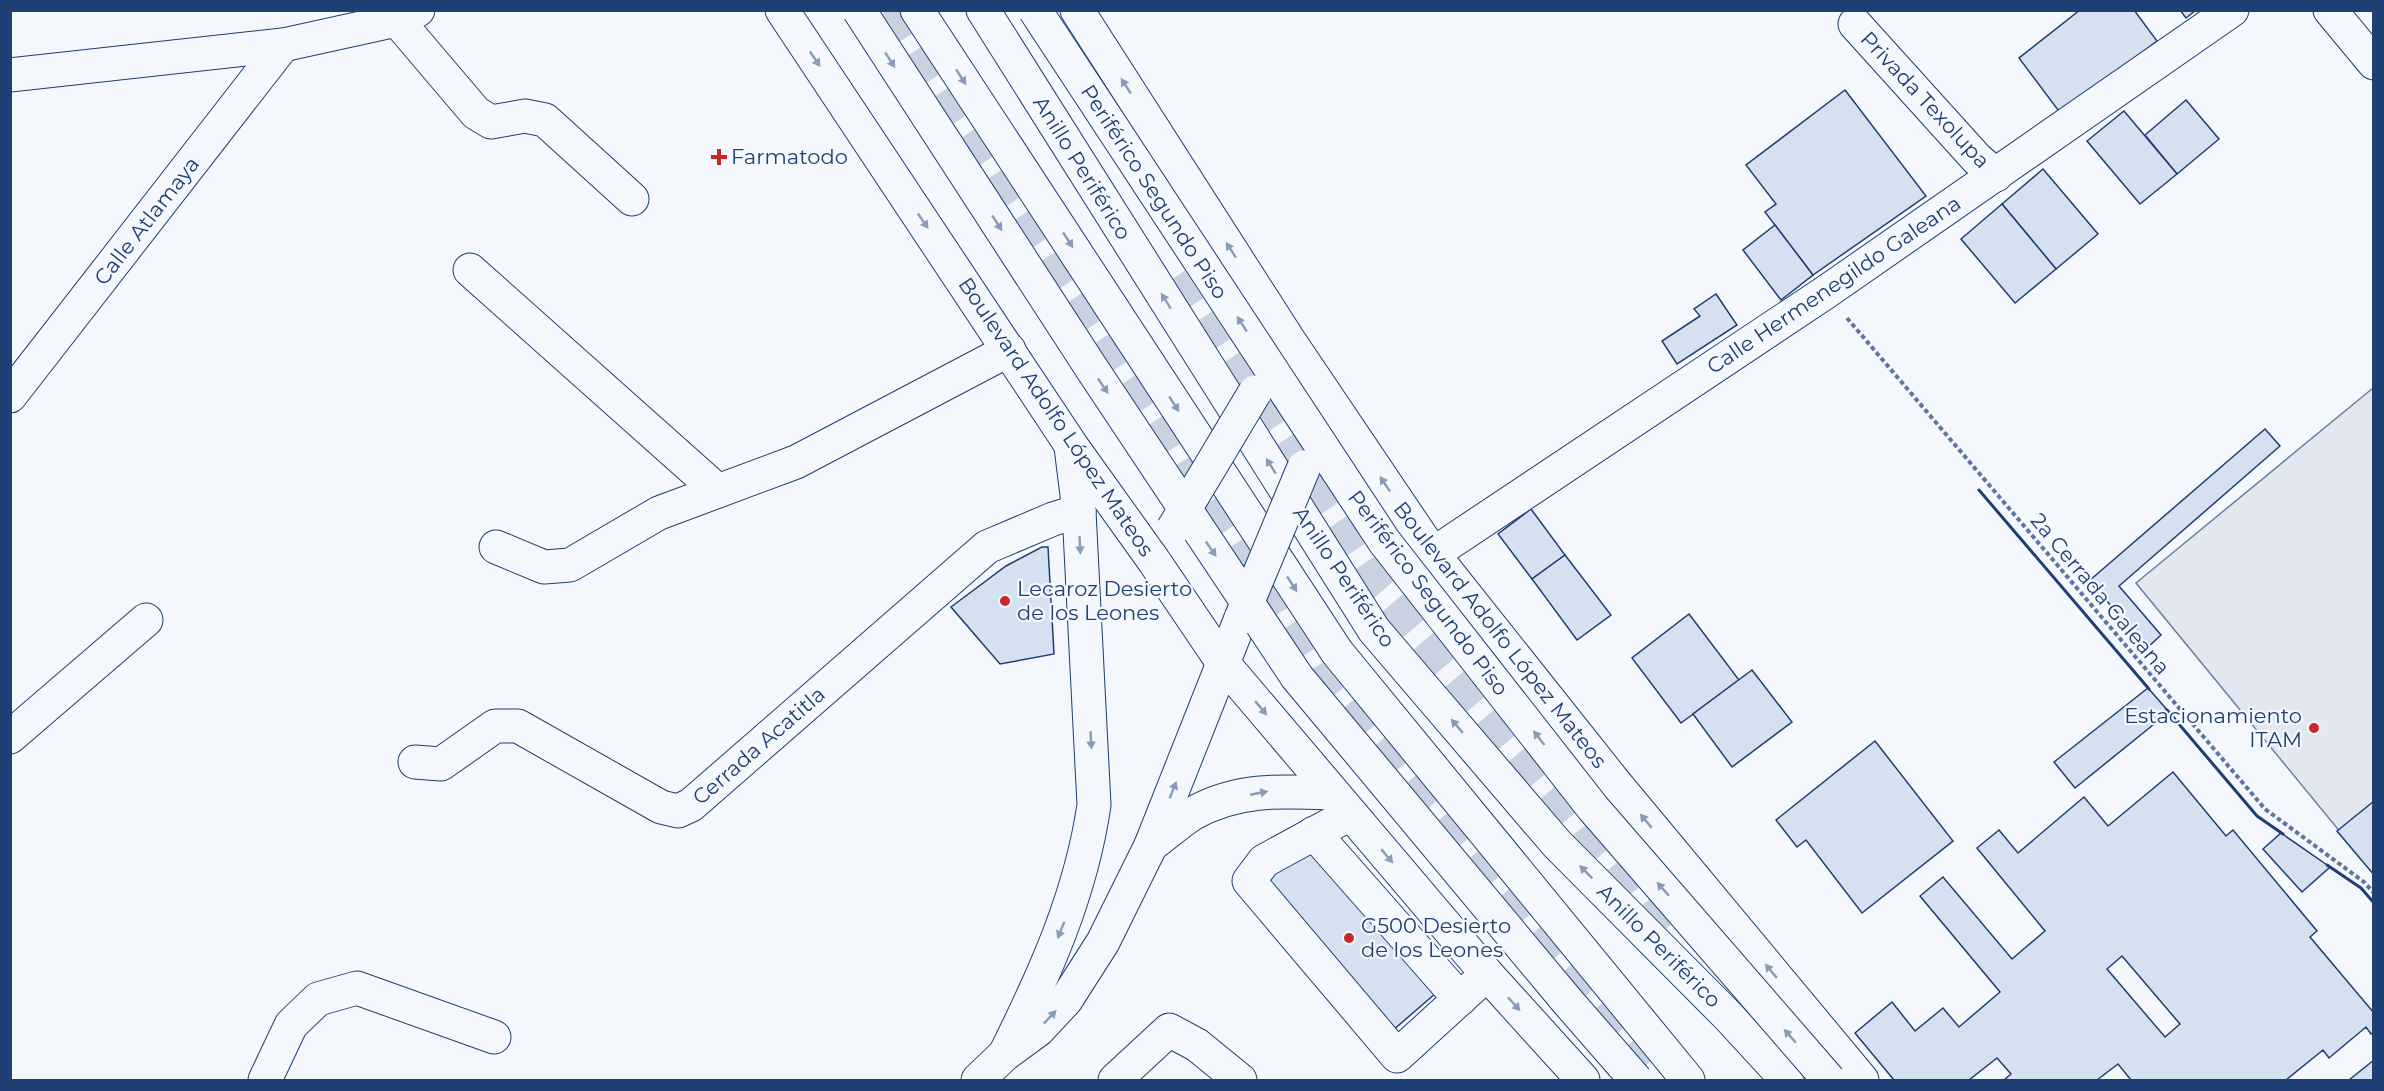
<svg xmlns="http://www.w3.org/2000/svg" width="2384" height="1091" viewBox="0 0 2384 1091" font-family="Montserrat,sans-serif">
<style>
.parking{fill:#e3e8f0;stroke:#687fa3;stroke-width:1.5}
.building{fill:#d5e0f0;stroke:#1d3f73;stroke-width:1.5;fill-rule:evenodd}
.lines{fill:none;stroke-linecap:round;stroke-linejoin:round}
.highway-tunnel{stroke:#c9d2e0;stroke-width:33;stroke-dasharray:33 16;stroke-linecap:butt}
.minor-casing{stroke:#1d3f73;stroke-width:35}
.major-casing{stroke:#1d3f73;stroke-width:35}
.highway-casing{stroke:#1d3f73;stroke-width:35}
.path{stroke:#5e769c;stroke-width:4;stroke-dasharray:4.5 3;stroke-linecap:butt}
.minor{stroke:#f4f7fb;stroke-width:33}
.major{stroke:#f4f7fb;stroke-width:33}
.highway{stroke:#f4f7fb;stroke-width:33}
.major-bridge-casing{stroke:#1d3f73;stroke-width:35;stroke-linecap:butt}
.highway-bridge-casing{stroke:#1d3f73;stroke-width:35;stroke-linecap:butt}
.major-bridge{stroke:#f4f7fb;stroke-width:33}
.highway-bridge{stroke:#f4f7fb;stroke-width:33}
.wall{stroke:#1d3f73;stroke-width:3}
.oneway{fill:#889bb7}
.poi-dot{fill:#c62828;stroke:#f4f7fb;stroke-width:2}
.labels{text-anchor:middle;stroke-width:4.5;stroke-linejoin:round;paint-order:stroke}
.street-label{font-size:21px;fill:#1d3f73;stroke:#f4f7fb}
.poi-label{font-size:21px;fill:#1d3f73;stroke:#f4f7fb;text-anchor:start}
</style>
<rect width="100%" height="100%" fill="#f4f7fb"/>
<!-- parking -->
<polygon class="parking" points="2373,388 2373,872 2136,583"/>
<!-- building -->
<g class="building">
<polygon points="2080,10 2134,10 2157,41 2061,114 2019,58"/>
<polygon points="2180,10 2196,10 2186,18"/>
<polygon points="1845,90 1926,196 1813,275 1765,212 1776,204 1746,165"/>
<polygon points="2186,100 2219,139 2177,174 2145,135"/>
<polygon points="2124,111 2177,174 2140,204 2087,141"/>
<polygon points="2043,169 2098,234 2056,269 2002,204"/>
<polygon points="2002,204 2056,269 2015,303 1961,239"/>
<polygon points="1775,225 1813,275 1781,300 1743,250"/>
<polygon points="1716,294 1737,325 1677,364 1662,341 1700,316 1694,309"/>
<polygon points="2265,429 2280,446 2119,586 2161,635 2148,647 2089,581"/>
<polygon points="1531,509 1565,555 1532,579 1498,534"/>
<polygon points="1042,547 1048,547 1054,654 1000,664 951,607 1006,566"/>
<polygon points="1565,555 1611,615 1577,640 1532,579"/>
<polygon points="1689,614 1739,680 1681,723 1632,658"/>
<polygon points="1752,670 1792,722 1732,767 1693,714"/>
<polygon points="2148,688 2169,712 2075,788 2054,762"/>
<polygon points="1875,741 1953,841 1862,913 1806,840 1797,847 1776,820"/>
<path d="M 2173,772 L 2226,836 L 2233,830 L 2317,931 L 2310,937 L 2374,1013 L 2374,1032 L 2371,1034 L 2366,1027 L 2329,1058 L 2323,1050 L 2286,1080 L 2131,1080 L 2118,1064 L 2097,1080 L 2004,1080 L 2011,1074 L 1997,1058 L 1969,1080 L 1894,1080 L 1855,1033 L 1892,1002 L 1915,1031 L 1943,1008 L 1959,1027 L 2000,992 L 1920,896 L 1943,877 L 2012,959 L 2045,931 L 1977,848 L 1999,830 L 2018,853 L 2084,797 L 2108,826 ZM 2122,956 L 2180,1024 L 2165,1037 L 2107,969 Z"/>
<polygon points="2374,801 2374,875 2337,831"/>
<polygon points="2281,833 2330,867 2302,892 2263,849"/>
<polygon points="1306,845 1436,993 1392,1031 1262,883"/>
<polygon points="2374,1060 2374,1080 2349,1080"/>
</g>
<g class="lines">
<!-- highway-tunnel -->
<g class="highway-tunnel">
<polyline points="888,10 1170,430 1321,668 1530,919 1651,1061"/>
<polyline points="1171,280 1378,588 1577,822 1671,943"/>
</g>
<defs>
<g id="minor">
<polyline points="2330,10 2374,63"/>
<polyline points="397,20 476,113 491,122 525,116 545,120 632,199"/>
<polyline points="1855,24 1977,159 1996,175"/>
<polyline points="10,75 283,45 397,20 418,10"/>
<polyline points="470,270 718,491"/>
<polyline points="10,396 283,45"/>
<polyline points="496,547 544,567 570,565 659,513 796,462 1009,350"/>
<polyline points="1433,554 1826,292 2232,10"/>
<polyline points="10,737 146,620"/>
<polyline points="415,762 441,764 495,726 518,726 661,807 678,811 691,805 987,547 1053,519 1079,511"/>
<polyline points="1350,814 1264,861 1249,881 1397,1056 1487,974"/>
<polyline points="1314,833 1460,999"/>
<polyline points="265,1080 291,1025 318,999 357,988 494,1037"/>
<polyline points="1115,1080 1169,1030 1197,1045 1240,1080"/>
</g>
<g id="major">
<polyline points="782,10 1071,445 1154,561 1223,663 1487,974 1583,1080"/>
<polyline points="1077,10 1288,339 1433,554 1615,783 1862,1080"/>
<path d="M 1151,845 C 1165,835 1178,823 1192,814 C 1237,788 1283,791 1332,793"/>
<path d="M 1005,1054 C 1045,974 1081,894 1094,805 L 1079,511 L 1071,447"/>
<polyline points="978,1080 1005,1054 1038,1030 1066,1000 1103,942 1151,845 1241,618"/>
</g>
<g id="highway">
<polyline points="917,10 1337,652 1688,1080"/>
<polyline points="983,10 1374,630 1557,844 1728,1016 1787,1080"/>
</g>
</defs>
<!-- minor casing -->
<use href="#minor" class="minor-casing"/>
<!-- major casing -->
<use href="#major" class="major-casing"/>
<!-- highway casing -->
<use href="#highway" class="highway-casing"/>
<!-- path -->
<polyline class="path" points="1847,318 2265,809 2364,882 2374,893"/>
<!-- minor -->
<use href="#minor" class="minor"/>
<!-- major -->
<use href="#major" class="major"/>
<!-- highway -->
<use href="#highway" class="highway"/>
<defs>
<g id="major-bridge">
<polyline points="1173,529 1255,392"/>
<polyline points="1241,618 1304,467"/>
</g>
<g id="highway-bridge">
<polyline points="859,10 1092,369 1297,677 1568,1002 1636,1080"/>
<polyline points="1035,10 1384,541 1593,808 1829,1080"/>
</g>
</defs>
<!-- major-bridge casing -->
<use href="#major-bridge" class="major-bridge-casing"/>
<!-- highway-bridge casing -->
<use href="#highway-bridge" class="highway-bridge-casing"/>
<!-- major-bridge -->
<use href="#major-bridge" class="major-bridge"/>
<!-- highway-bridge -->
<use href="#highway-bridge" class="highway-bridge"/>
<!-- wall -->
<g class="wall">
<polyline points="1979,490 2149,689"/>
<polyline points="2167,710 2257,816 2283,834"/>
<polyline points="2327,865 2361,888 2374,903"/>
</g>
</g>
<!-- one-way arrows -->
<defs><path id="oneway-solid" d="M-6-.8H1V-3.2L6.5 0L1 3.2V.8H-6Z" transform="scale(1.5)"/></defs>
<g class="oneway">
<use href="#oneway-solid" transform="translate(815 59) rotate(56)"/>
<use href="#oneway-solid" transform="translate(890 60) rotate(57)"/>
<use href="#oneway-solid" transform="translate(961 77) rotate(57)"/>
<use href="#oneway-solid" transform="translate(1126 86) rotate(-123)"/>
<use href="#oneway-solid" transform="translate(923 221) rotate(56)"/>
<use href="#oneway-solid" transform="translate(997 223) rotate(57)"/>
<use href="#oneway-solid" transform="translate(1068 240) rotate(57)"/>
<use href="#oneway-solid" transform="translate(1231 250) rotate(-123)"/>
<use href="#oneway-solid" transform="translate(1166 301) rotate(-122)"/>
<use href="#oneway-solid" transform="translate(1242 324) rotate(-123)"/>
<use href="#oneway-solid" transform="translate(1103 386) rotate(56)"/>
<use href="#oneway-solid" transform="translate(1174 404) rotate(57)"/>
<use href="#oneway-solid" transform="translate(1271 466) rotate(-122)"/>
<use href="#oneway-solid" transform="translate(1385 484) rotate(-124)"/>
<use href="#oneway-solid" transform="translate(1080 545) rotate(87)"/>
<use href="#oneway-solid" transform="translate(1211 549) rotate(56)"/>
<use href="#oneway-solid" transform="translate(1292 584) rotate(57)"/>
<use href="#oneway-solid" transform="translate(1261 708) rotate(50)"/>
<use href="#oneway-solid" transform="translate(1457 726) rotate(-130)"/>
<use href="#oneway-solid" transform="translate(1539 738) rotate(-128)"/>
<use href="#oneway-solid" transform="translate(1091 740) rotate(87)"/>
<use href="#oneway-solid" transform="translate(1173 790) rotate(-68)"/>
<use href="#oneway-solid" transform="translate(1259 793) rotate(-11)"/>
<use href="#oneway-solid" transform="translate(1646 821) rotate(-130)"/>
<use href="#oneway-solid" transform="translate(1387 856) rotate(50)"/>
<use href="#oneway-solid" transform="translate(1586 872) rotate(-135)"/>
<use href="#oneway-solid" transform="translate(1663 889) rotate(-131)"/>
<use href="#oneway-solid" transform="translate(1061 930) rotate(112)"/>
<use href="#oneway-solid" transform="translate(1771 971) rotate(-130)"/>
<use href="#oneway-solid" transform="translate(1514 1004) rotate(48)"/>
<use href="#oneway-solid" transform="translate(1050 1017) rotate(-47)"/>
<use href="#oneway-solid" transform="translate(1790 1036) rotate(-131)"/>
</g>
<!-- markers -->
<g class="poi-dot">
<path d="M716 148h6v6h6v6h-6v6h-6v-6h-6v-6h6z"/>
<circle cx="1005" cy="601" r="6"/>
<circle cx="2314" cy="728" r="6"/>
<circle cx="1349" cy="938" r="6"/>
</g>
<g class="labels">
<!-- street labels -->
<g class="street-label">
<text transform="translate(1925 100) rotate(47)" y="7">Privada Texolupa</text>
<text transform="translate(1082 168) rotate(58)" y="7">Anillo Periférico</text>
<text transform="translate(1154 192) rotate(57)" y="7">Periférico Segundo Piso</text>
<text transform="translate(147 221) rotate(-52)" y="7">Calle Atlamaya</text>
<text transform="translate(1834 285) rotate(-34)" y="7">Calle Hermenegildo Galeana</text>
<text transform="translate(1056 417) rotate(56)" y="7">Boulevard Adolfo López Mateos</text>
<text transform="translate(1344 577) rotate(56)" y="7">Anillo Periférico</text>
<text transform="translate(1428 593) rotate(53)" y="7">Periférico Segundo Piso</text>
<text transform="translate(2100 594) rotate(50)" y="7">2a Cerrada Galeana</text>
<text transform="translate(1500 635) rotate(52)" y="7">Boulevard Adolfo López Mateos</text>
<text transform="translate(759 746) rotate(-41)" y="7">Cerrada Acatitla</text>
<text transform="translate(1659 946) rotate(45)" y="7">Anillo Periférico</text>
</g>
<!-- poi labels -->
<g class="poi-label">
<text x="731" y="164">Farmatodo</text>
<text x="1017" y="596">Lecaroz Desierto<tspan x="1017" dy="24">de los Leones</tspan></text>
<text x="2302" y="723" text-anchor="end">Estacionamiento<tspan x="2302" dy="24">ITAM</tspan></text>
<text x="1361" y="933">G500 Desierto<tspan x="1361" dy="24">de los Leones</tspan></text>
</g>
</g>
<!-- border -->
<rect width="2384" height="1091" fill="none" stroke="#1d3f73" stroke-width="24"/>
</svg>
